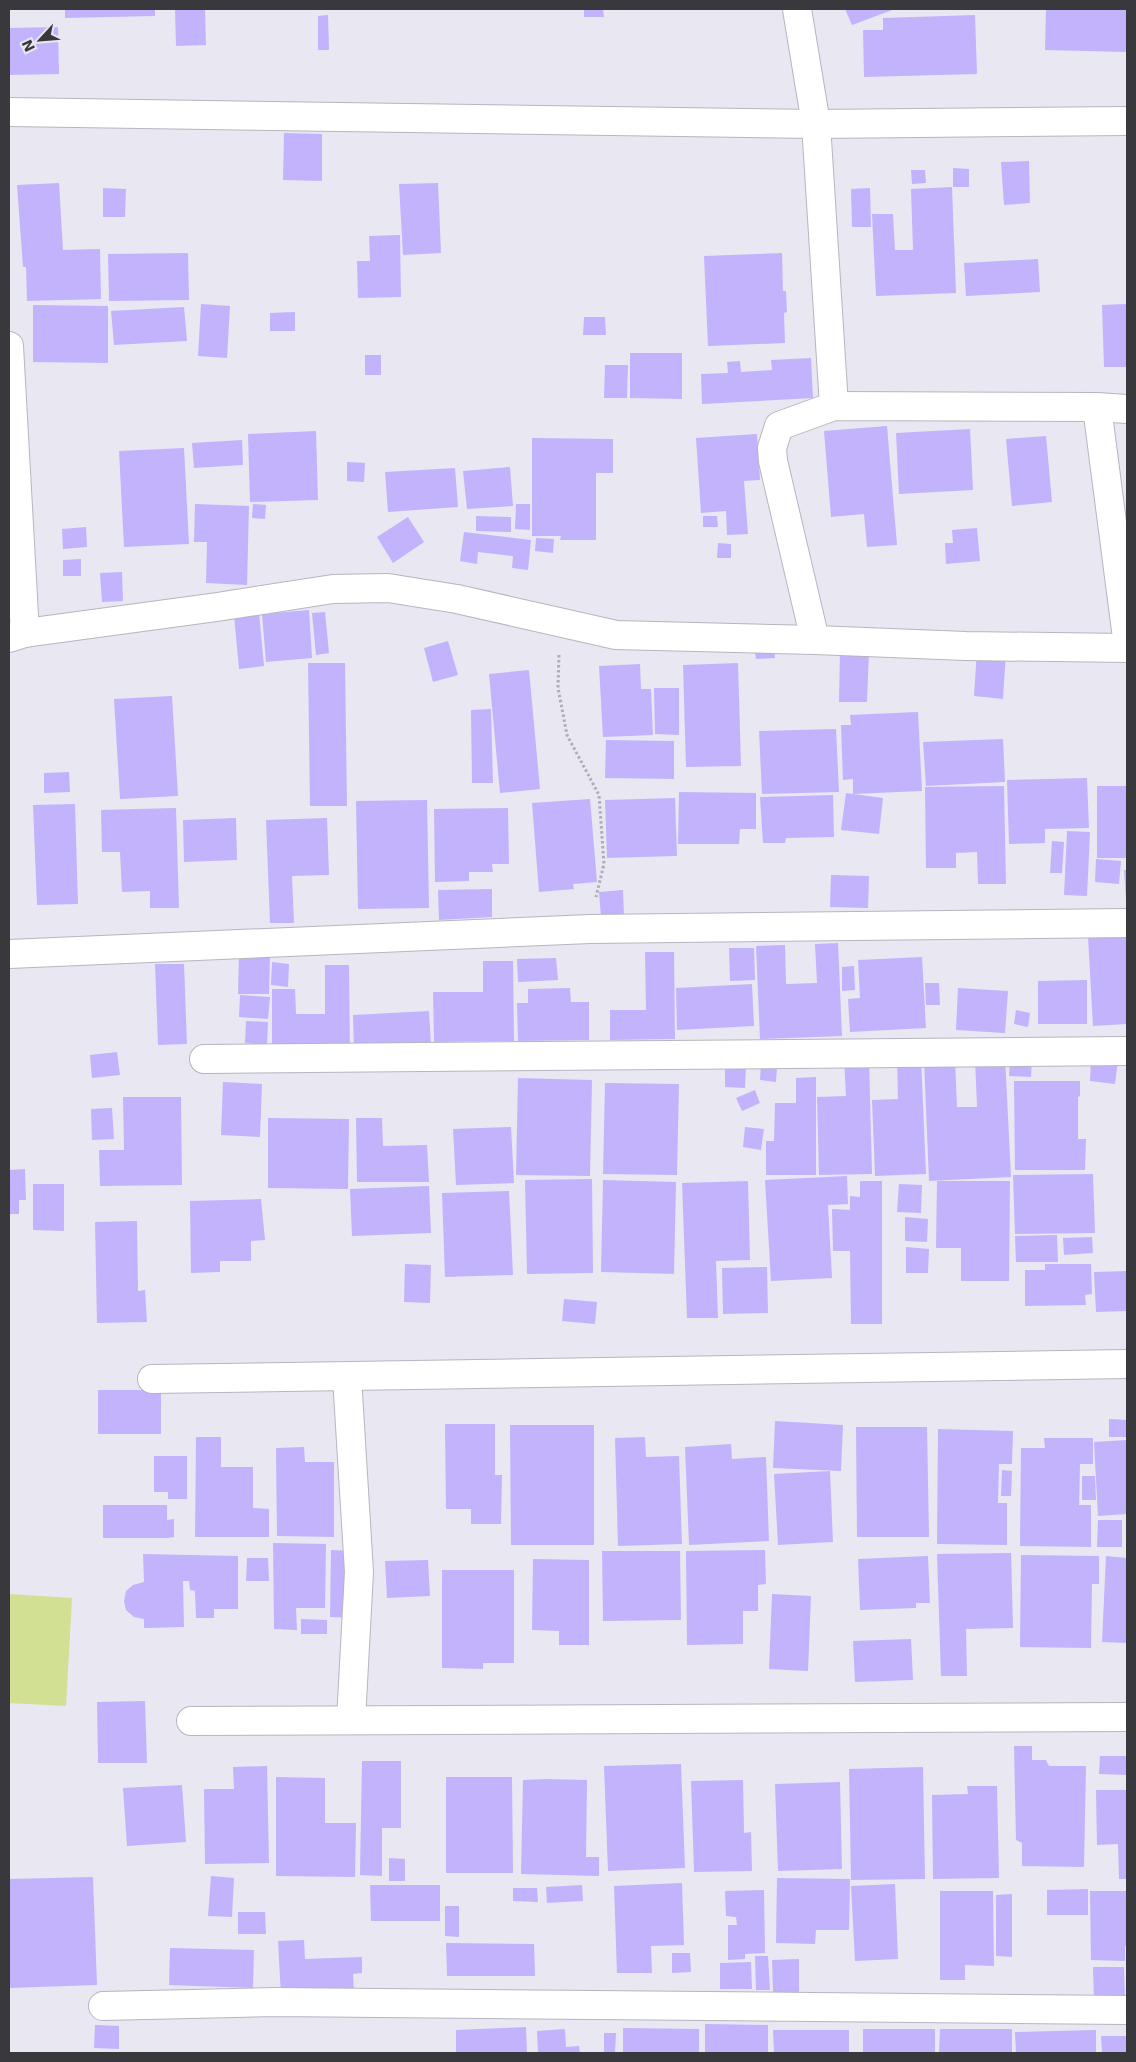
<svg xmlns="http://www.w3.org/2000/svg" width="1136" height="2062" viewBox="0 0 1136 2062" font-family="'DejaVu Sans',sans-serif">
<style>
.green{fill:#d1e092}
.building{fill:#c3b3fd}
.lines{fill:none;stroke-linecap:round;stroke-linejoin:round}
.minor-casing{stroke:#b7b5bf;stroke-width:30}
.path{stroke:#aeacb5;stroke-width:3;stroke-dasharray:2.5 2.5;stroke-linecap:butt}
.minor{stroke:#fff;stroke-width:28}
</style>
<rect width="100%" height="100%" fill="#e9e7f2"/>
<!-- green -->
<polygon class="green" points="9,1594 72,1598 66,1706 9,1703"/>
<!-- building -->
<g class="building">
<polygon points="65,9 155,9 155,16 65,18"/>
<polygon points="175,9 205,9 206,45 176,46"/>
<polygon points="584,9 603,9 604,17 584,17"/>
<polygon points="845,9 895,9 852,25"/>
<polygon points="1046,9 1127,10 1127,52 1045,50"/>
<polygon points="328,15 329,50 318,50 318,16"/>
<polygon points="975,15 977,74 864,77 863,30 883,30 883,18"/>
<polygon points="58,27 59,74 10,75 9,28"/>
<polygon points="284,133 322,134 322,181 283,180"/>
<polygon points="1029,161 1030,203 1004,205 1001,162"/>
<polygon points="953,168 969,169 969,187 953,187"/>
<polygon points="911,170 925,170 926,183 912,184"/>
<polygon points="59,183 63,250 100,249 101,299 27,301 26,267 23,267 17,185"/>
<polygon points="438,183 441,253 403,255 399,184"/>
<polygon points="952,187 956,293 876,296 872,214 893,214 895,250 913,250 911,189"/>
<polygon points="103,188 126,189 125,217 103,217"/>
<polygon points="870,188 871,227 852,227 851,189"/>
<polygon points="400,235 401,297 358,298 357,261 370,261 369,236"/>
<polygon points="188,253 189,300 109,301 108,254"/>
<polygon points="782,253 783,291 786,291 787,312 784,313 785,343 708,346 704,256"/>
<polygon points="1038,259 1040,292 966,296 964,263"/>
<polygon points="201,304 230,306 227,358 198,356"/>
<polygon points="1127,304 1127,367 1104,367 1102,305"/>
<polygon points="33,305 108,306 108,363 33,362"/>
<polygon points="184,307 187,341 114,345 111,311"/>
<polygon points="295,312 295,331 270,331 270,313"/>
<polygon points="584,317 605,317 606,335 583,335"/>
<polygon points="630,353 682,353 682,399 630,398"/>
<rect x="365" y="355" width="16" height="20"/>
<polygon points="811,358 813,398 702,404 701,374 728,373 727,362 740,361 741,372 772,370 771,360"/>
<polygon points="605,365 628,365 627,398 604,398"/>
<polygon points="887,426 897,545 867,547 864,514 831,517 824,431"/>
<polygon points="970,429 973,490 899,494 896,433"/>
<polygon points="316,431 318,500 250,502 248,434"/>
<polygon points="757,434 760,480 744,481 748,534 727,535 726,511 701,513 696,438"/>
<polygon points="1046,436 1052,502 1012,506 1006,439"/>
<polygon points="532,438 613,439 613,473 596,473 596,540 560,540 561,536 532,536"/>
<polygon points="242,440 243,465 194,468 192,443"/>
<polygon points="184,448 189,544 124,547 119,451"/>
<polygon points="347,462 365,463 364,482 347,481"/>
<polygon points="510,467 513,506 467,509 463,471"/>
<polygon points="455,468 458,507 388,512 385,472"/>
<polygon points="195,504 249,506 247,585 206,583 207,542 194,542"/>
<polygon points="253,504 266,505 265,519 252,518"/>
<polygon points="516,504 530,504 530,530 515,529"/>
<polygon points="476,516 511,517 511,532 476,531"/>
<polygon points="703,516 717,516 718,527 703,527"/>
<polygon points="408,517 424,542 393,563 377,537"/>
<polygon points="86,527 87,547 63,549 62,529"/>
<polygon points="977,528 980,561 946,564 945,543 953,543 952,530"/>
<polygon points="464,532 531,540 528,570 512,568 513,556 478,552 477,564 460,561"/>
<polygon points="536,538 554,539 553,553 535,551"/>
<polygon points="718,543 731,544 731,558 717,558"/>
<polygon points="81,559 81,576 63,576 63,560"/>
<polygon points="122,572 123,601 102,602 100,573"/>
<polygon points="309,610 312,658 266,662 262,614"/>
<polygon points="325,612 329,653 316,655 312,613"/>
<polygon points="259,613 264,666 239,669 234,615"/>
<polygon points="448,641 458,675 433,682 424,648"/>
<polygon points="774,641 775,658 756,659 754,642"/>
<polygon points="840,650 869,651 867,702 839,702"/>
<polygon points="977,650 1006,652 1003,699 974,696"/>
<polygon points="308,663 345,663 347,806 310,806"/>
<polygon points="738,663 741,766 686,767 683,665"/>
<polygon points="640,664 641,689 651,689 653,735 603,737 599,666"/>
<polygon points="529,670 540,789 500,793 489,674"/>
<polygon points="654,688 679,688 679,735 655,734"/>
<polygon points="172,696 178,796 120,799 114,699"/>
<polygon points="491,709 493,783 472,783 471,710"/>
<polygon points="918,712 922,791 853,794 853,779 843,780 841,725 851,725 850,715"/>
<polygon points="836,729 839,792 762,794 759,731"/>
<polygon points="1003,739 1005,782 926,786 923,742"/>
<polygon points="606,740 674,741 674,779 605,778"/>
<polygon points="69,772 70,792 44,793 44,773"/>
<polygon points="1087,778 1089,828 1045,829 1045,843 1009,844 1007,780"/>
<polygon points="1004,786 1006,884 978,884 977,852 956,853 956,868 926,868 925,787"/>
<rect x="1097" y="786" width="30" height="72"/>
<polygon points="679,792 756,793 756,829 740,829 739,844 678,844"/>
<polygon points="846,793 883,798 879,834 841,830"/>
<polygon points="833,795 834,837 786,838 785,843 763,843 760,797"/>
<polygon points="675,798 677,856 607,858 605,800"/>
<polygon points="590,799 597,882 573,884 574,889 539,892 532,803"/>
<polygon points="427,800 429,908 358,909 356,801"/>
<polygon points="75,804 78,904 37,905 33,805"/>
<polygon points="176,808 179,908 150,908 150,891 122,892 120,852 102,852 101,810"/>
<polygon points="508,808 509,864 492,864 493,872 469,872 469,881 435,882 434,809"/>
<polygon points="236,818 237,860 184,862 183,820"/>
<polygon points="327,818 329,875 292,876 294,923 270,923 266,820"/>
<polygon points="1067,831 1090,832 1087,896 1064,895"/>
<polygon points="1052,841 1064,842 1062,873 1050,873"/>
<polygon points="1096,859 1121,861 1119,884 1095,882"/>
<polygon points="1124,870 1127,870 1127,900 1126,900"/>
<polygon points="831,875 869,876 868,908 830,907"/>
<polygon points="492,889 492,917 439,920 438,890"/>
<polygon points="623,890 624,916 601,917 599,892"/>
<polygon points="1127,935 1127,1024 1093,1026 1088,937"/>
<polygon points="838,943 842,1036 760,1039 756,946 785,945 786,984 817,983 815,944"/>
<polygon points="729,948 754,948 755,980 730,981"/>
<polygon points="645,952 674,952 675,1039 610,1040 610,1010 646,1010"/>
<polygon points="239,954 270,956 269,994 238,994"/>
<polygon points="922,957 926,1028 850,1032 848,999 860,998 858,960"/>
<polygon points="556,958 558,980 518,982 517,959"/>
<polygon points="483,961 513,961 514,1041 434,1042 433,992 483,992"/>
<polygon points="272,962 289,964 288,987 271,985"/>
<polygon points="155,964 184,964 187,1044 158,1045"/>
<polygon points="325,965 349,965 350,1053 272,1053 272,989 295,989 296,1014 325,1014"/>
<polygon points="854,966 855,990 842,991 842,967"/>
<polygon points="1087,980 1087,1024 1038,1024 1038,981"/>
<polygon points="925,983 939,983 940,1005 926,1005"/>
<polygon points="752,984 754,1026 677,1030 676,988"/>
<polygon points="570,988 571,1002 589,1002 589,1040 518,1041 517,1003 528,1003 528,989"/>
<polygon points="958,988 1008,991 1005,1033 956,1030"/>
<polygon points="240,995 270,997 268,1019 239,1017"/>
<polygon points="1016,1010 1030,1013 1028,1027 1014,1024"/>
<polygon points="429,1011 431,1045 354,1049 353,1015"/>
<polygon points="246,1021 268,1022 267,1045 245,1043"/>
<polygon points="117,1052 120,1075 92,1078 90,1055"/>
<polygon points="1010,1056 1032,1057 1031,1077 1009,1076"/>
<polygon points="921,1057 926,1174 875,1176 872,1100 898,1099 897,1058"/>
<polygon points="1005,1057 1011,1177 929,1181 924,1060 955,1059 957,1107 977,1107 975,1058"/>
<polygon points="844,1058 869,1058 872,1174 819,1175 817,1097 846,1096"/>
<polygon points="1091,1058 1118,1060 1115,1084 1090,1081"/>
<polygon points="761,1065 777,1067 776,1082 760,1080"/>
<polygon points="725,1066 746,1066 745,1088 725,1087"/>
<polygon points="816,1077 816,1175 766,1175 766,1141 774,1141 775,1103 796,1103 796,1078"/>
<polygon points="518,1078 592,1080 590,1176 516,1175"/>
<polygon points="1014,1081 1080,1081 1080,1096 1078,1097 1078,1139 1086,1139 1085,1170 1015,1170"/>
<polygon points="223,1082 262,1084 260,1137 221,1135"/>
<polygon points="605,1083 679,1084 677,1175 603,1174"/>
<polygon points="755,1090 760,1103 742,1111 736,1098"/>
<polygon points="123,1097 181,1097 182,1185 100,1186 99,1150 124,1150"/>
<polygon points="112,1108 114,1139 92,1140 91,1109"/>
<polygon points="268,1118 349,1119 348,1189 268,1188"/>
<polygon points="356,1118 382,1118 383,1146 427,1145 429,1182 357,1182"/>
<polygon points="511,1127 514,1183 456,1185 453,1129"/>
<polygon points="745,1127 764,1129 761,1150 743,1147"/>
<polygon points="25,1169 26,1200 19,1200 19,1214 9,1214 9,1170"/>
<polygon points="1093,1174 1095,1233 1015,1234 1013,1175"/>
<polygon points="847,1176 848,1204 828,1205 832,1278 771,1281 765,1180"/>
<polygon points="592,1179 593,1273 527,1274 525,1180"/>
<polygon points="603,1180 676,1182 674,1274 601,1272"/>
<polygon points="748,1181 750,1260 716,1261 718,1318 687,1318 682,1183"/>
<polygon points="860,1181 882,1181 882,1324 851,1324 850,1251 833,1251 832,1209 850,1210 850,1196 860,1197"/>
<polygon points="937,1181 1010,1181 1009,1281 961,1281 961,1248 936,1248"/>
<polygon points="33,1184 64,1184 64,1231 33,1230"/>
<polygon points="899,1184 922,1185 921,1213 897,1212"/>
<polygon points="429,1186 431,1233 352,1236 350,1189"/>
<polygon points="509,1191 513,1275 445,1277 442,1193"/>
<polygon points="261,1199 265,1240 251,1241 251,1261 220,1261 220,1272 191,1273 190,1201"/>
<polygon points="905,1217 928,1219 927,1242 905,1241"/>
<polygon points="137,1221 138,1291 145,1290 147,1322 97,1323 95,1222"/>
<polygon points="1057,1235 1058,1262 1016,1262 1015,1236"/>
<polygon points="1092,1237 1093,1253 1064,1255 1063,1238"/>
<polygon points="906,1247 929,1249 928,1273 906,1273"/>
<polygon points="405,1264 431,1265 430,1303 404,1302"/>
<polygon points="1045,1264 1091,1264 1092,1294 1085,1295 1086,1305 1025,1306 1025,1270 1045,1270"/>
<polygon points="767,1267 768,1313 723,1314 722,1268"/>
<polygon points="1127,1271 1127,1311 1096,1312 1094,1272"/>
<polygon points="564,1299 597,1302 595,1324 562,1321"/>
<rect x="98" y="1390" width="63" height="44"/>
<polygon points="1109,1419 1127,1420 1127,1437 1109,1437"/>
<polygon points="775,1421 843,1425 841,1471 773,1468"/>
<polygon points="445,1424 495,1424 495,1475 502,1475 501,1524 471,1524 471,1509 446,1509"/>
<polygon points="510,1425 594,1425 594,1545 511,1545"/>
<polygon points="856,1427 927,1427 929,1537 857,1537"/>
<polygon points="938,1429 1013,1431 1012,1464 999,1464 998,1503 1007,1503 1007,1545 937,1544"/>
<polygon points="196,1437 221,1437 221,1467 253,1467 253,1508 269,1509 269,1537 195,1537"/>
<polygon points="645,1437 646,1457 679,1456 682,1544 618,1546 615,1438"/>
<polygon points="1044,1438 1093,1438 1093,1464 1080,1464 1079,1505 1091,1505 1091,1547 1020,1546 1021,1448 1045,1448"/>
<polygon points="1127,1440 1127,1514 1098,1516 1094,1442"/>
<polygon points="731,1444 732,1459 766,1457 769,1541 689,1545 685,1447"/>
<polygon points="304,1447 305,1462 334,1462 334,1537 277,1536 276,1448"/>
<polygon points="154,1456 187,1456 187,1499 168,1499 168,1492 154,1492"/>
<polygon points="1002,1470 1012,1471 1011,1496 1001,1496"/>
<polygon points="830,1471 833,1542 778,1545 774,1474"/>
<polygon points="1082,1476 1095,1476 1096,1500 1082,1500"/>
<polygon points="103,1505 167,1505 167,1520 174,1519 174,1537 168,1538 103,1538"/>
<polygon points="1098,1520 1122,1520 1122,1547 1097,1547"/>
<polygon points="273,1543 326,1544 325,1608 296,1608 297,1630 274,1629"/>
<polygon points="331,1550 353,1551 352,1618 330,1617"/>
<polygon points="765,1550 766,1584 758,1585 758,1611 743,1611 743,1644 687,1645 686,1551"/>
<polygon points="602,1551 680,1551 681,1620 603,1621"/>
<polygon points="1011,1553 1013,1628 966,1629 967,1676 941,1676 937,1554"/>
<polygon points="143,1554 238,1556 238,1609 214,1609 214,1618 196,1618 195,1591 190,1590 189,1581 183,1581 184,1627 144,1628 144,1619 134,1617 126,1610 124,1601 126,1591 133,1585 144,1582"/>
<polygon points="1021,1555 1099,1556 1099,1584 1092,1584 1091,1648 1020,1647"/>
<polygon points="928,1556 930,1603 916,1603 916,1608 860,1610 858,1559"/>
<polygon points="1106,1556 1127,1558 1127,1643 1102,1642"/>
<polygon points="247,1558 268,1558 269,1581 246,1581"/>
<polygon points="533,1559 589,1560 589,1645 559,1645 559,1631 532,1630"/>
<polygon points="428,1560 430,1596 387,1598 385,1561"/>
<polygon points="442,1570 514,1570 514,1663 483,1663 483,1669 442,1668"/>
<polygon points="772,1594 811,1596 808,1671 769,1669"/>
<polygon points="301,1619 327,1620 327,1634 301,1634"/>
<polygon points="911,1639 913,1680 855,1682 853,1641"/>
<polygon points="145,1701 147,1763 98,1763 97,1702"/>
<polygon points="1014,1746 1032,1746 1032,1760 1046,1760 1049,1766 1086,1766 1084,1867 1022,1866 1022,1843 1016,1840"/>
<polygon points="1100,1756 1127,1756 1127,1775 1099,1774"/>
<polygon points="362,1761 401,1761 401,1828 382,1828 382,1876 360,1875"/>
<polygon points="681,1764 685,1868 608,1871 604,1766"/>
<polygon points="267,1766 269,1863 205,1864 204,1789 234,1789 233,1767"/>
<polygon points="923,1767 925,1879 851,1880 849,1769"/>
<polygon points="276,1777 325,1778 325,1823 356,1823 355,1877 276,1876"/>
<polygon points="446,1777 512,1777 513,1873 446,1873"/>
<polygon points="546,1779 587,1780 586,1857 599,1857 599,1876 521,1874 523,1780"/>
<polygon points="743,1780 744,1833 751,1832 752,1871 694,1872 691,1781"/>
<polygon points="840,1782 842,1869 778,1871 775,1784"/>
<polygon points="182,1785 186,1842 127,1846 123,1788"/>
<polygon points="967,1786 997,1786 999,1878 933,1879 932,1795 968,1794"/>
<polygon points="1096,1790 1127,1790 1127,1879 1119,1879 1118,1844 1097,1845"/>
<polygon points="389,1858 405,1859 405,1881 389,1881"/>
<polygon points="211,1876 234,1878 232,1917 208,1916"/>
<polygon points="93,1877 97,1985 9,1988 9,1879"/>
<polygon points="777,1878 850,1879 849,1930 816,1930 815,1944 776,1943"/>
<polygon points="682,1883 684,1945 651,1946 652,1973 617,1973 614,1886"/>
<polygon points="895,1884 898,1959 855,1961 851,1886"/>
<polygon points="370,1885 440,1885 440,1921 371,1921"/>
<polygon points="582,1885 583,1901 547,1903 546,1887"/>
<polygon points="513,1888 537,1888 538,1902 513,1901"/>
<polygon points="1088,1889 1088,1915 1047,1915 1047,1890"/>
<polygon points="764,1890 765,1953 745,1954 745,1959 728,1960 728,1925 737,1925 736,1917 726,1916 725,1891"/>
<polygon points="940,1891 993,1891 994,1966 965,1965 965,1980 940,1980"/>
<polygon points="1090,1891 1127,1891 1127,1946 1125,1946 1125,1961 1091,1960"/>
<polygon points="1012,1894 1012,1957 996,1956 996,1895"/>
<polygon points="445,1906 459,1906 459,1937 445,1936"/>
<polygon points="238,1912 265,1912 266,1934 238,1934"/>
<polygon points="304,1940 305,1959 362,1957 362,1973 353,1974 354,1992 281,1996 278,1941"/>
<polygon points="446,1943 534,1944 535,1976 447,1976"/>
<polygon points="170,1948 254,1950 253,1988 169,1985"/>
<polygon points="672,1953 690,1953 691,1972 672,1973"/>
<polygon points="755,1956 768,1956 770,1990 756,1990"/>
<polygon points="799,1959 799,1992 773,1992 772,1960"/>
<polygon points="751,1962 752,1989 720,1989 720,1963"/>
<polygon points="1093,1967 1124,1967 1125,2001 1094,2001"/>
<polygon points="705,2024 768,2025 768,2053 705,2053"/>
<polygon points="95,2025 119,2026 119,2049 94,2048"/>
<polygon points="526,2027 527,2053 456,2053 456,2030"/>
<polygon points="623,2028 699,2029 699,2053 623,2053"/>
<polygon points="565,2029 566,2047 579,2046 580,2053 538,2053 537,2031"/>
<rect x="863" y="2029" width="72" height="24"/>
<polygon points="940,2029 1012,2029 1012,2053 939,2053"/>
<polygon points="773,2030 849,2030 849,2053 774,2053"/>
<polygon points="1096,2030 1096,2053 1016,2053 1015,2032"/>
<polygon points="604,2033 616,2033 615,2053 604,2053"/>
<polygon points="1101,2036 1127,2036 1127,2053 1102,2053"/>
</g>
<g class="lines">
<defs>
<g id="minor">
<polyline points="797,9 816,124 834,406"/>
<polyline points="9,112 816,124 1127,121"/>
<polyline points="9,346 25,633"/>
<polyline points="1097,407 1127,409"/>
<polyline points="9,638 25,633 217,607 333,589 388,588 457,599 616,635 815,640 966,646 1127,648"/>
<polyline points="815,640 773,461 772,448 779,426 834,406 1097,407 1127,638"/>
<polyline points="9,954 590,929 1127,923"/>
<polyline points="204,1059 1127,1051"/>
<polyline points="347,1377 359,1572 351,1720"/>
<polyline points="152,1379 1127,1364"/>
<polyline points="191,1721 1127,1717"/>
<polyline points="103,2006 276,2002 1127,2010"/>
</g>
</defs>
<!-- minor casing -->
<use href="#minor" class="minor-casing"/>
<!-- path -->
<polyline class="path" points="559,655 558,688 567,735 599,795 604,864 596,897"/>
<!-- minor -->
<use href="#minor" class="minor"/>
</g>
<!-- border -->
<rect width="1136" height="2062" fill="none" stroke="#39383c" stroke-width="20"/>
<!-- north arrow -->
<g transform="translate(40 40) rotate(244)" stroke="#e9e7f2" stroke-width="4" paint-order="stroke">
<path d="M0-4L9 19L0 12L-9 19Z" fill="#39383c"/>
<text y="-8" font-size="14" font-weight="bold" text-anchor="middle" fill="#39383c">N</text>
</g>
</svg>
